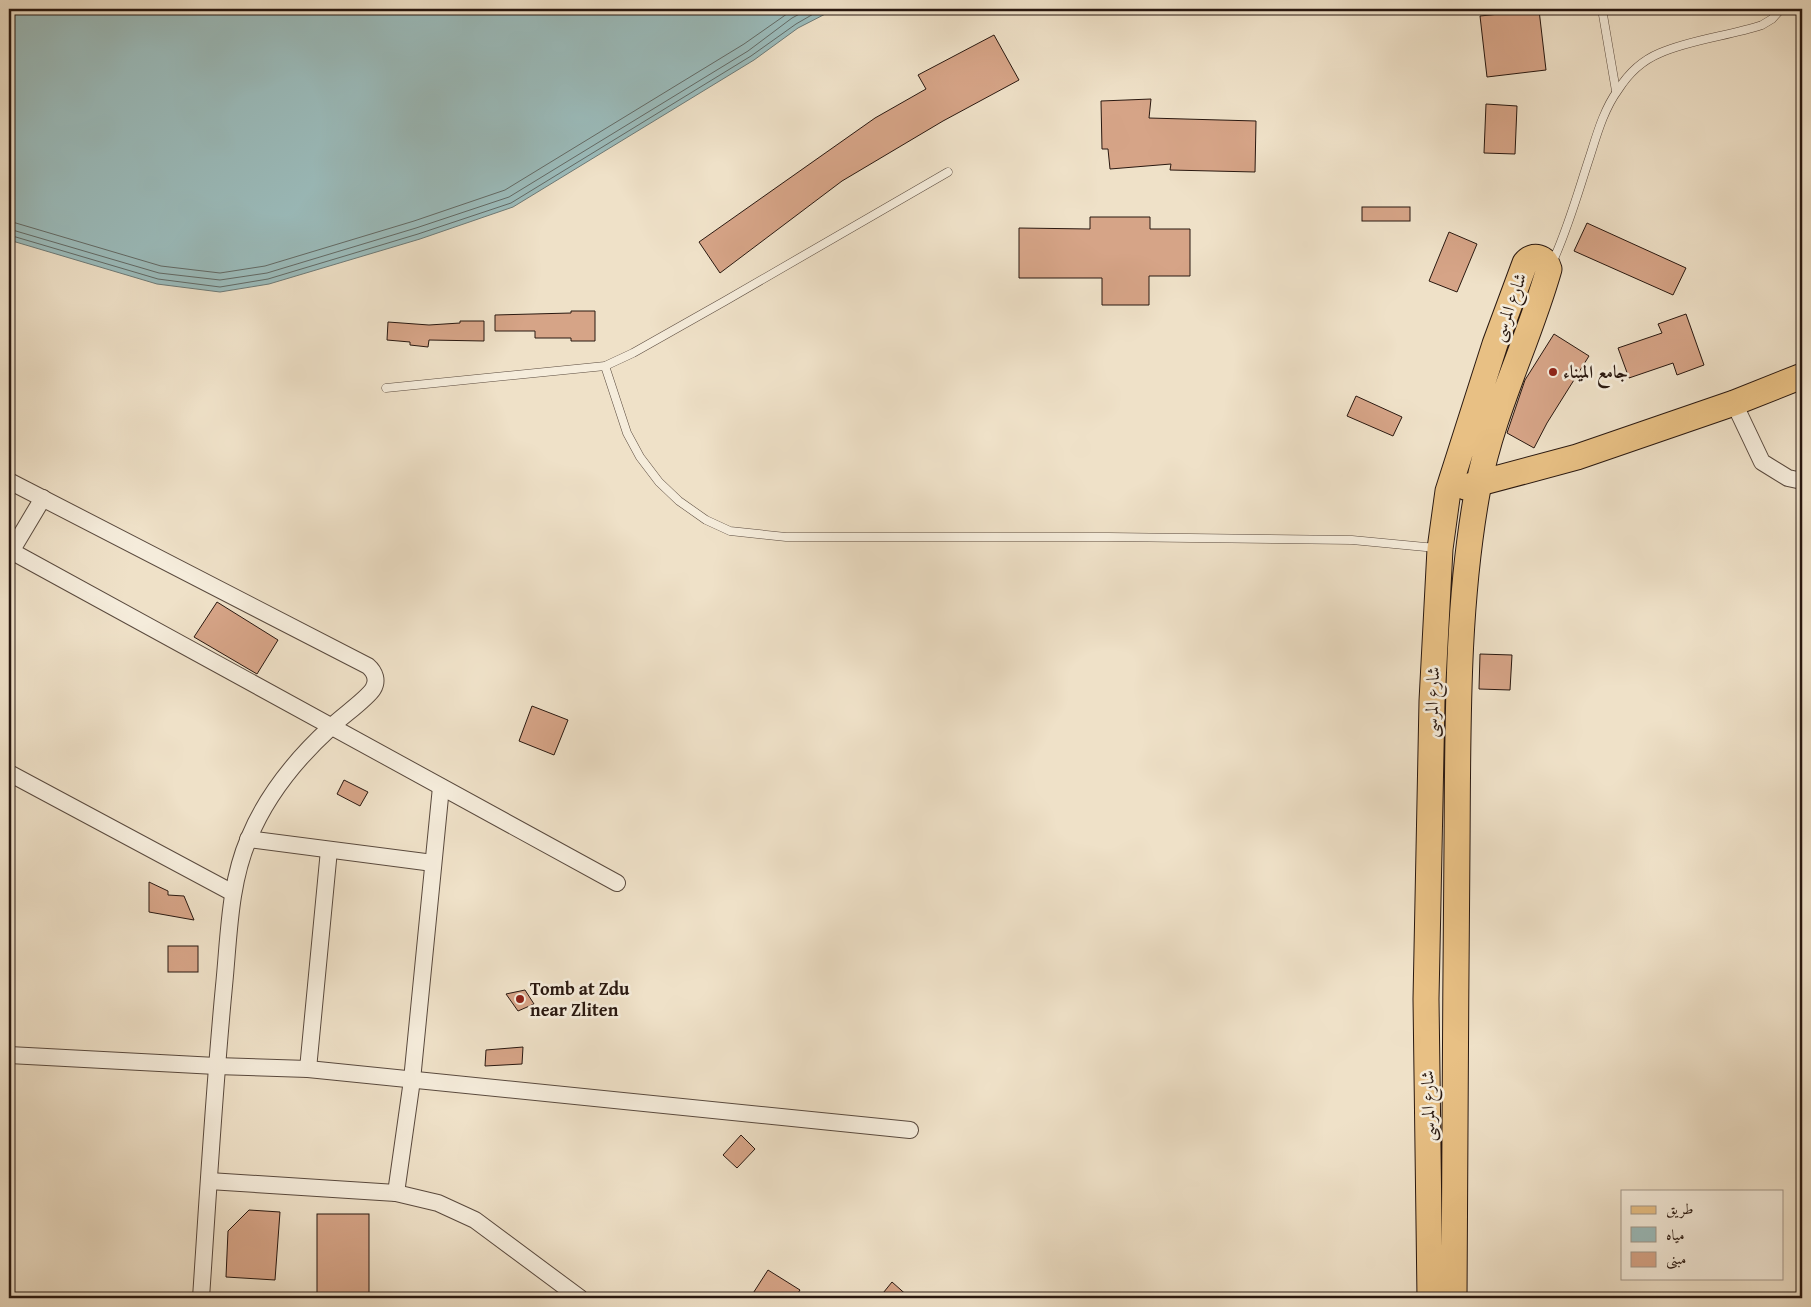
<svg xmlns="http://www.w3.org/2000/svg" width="1811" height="1307" viewBox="0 0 1811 1307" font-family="'Gentium Book Plus',Amiri,serif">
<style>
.water{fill:#9bbcbc;stroke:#6d7a77}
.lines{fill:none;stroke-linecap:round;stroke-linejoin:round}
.shore{stroke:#626a66;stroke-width:1}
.building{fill:#d6a487;stroke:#291810}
.lane-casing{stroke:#5a4a3e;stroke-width:9}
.street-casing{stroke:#5a4a3e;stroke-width:18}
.primary-casing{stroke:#291810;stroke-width:27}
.lane{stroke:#f5ecdb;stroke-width:8}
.street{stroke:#f5ecdb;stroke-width:16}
.primary{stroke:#e8c084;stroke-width:25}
.poi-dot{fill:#8f2418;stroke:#f5ecdb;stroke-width:2}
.labels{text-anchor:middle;stroke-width:5;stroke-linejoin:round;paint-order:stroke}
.street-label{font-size:18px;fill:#291810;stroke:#f5ecdb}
.poi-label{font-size:18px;font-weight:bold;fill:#291810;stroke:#f5ecdb;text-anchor:start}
</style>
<rect width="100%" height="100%" fill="#efe1c8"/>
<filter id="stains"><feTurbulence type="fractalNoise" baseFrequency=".004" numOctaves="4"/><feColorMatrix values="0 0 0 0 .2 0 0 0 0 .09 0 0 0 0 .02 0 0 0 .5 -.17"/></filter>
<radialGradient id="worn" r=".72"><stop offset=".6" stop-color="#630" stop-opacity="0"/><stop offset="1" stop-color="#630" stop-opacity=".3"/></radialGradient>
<!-- water -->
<polygon class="water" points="9,9 835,9 798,28 754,60 513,207 420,239 269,284 220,292 157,284 9,240"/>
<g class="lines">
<!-- shore -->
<g class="shore">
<polyline points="9,221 161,266 220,273 265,266 414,221 505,190 744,44 794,9"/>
<polyline points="9,229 159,273 220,280 267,273 416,228 509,197 748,51 792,18 809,9"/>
<polyline points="9,235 158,279 220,287 268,279 418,234 511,203 751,56 796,24 822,9"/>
</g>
</g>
<!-- building -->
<g class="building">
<polygon points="1539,10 1546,70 1487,77 1480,16"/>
<polygon points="994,35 1019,80 943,121 842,181 720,273 699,242 875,118 926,89 918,75"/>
<polygon points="1151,99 1149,118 1256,121 1255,172 1170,170 1171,164 1110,169 1108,149 1102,149 1101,101"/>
<polygon points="1486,104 1517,106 1515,154 1484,153"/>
<rect x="1362" y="207" width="48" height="14"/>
<polygon points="1090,217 1150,217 1150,229 1190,229 1190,276 1149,276 1149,305 1102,305 1102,278 1019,278 1019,228 1090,229"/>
<polygon points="1587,223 1686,268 1673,295 1574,251"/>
<polygon points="1449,232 1477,244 1457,292 1429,281"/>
<polygon points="571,311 595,311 595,341 571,341 571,338 535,338 535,331 495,331 495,315 571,313"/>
<polygon points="1686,314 1704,365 1677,375 1673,363 1629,378 1618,348 1662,333 1658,324"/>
<polygon points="460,321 484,321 484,341 429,340 428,347 410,345 410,342 387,340 388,322 429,325 460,323"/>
<polygon points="1554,334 1589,356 1547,423 1534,448 1507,433 1525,380"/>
<polygon points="1356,396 1402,417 1393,436 1347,416"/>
<polygon points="217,602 278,640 257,674 194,637"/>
<polygon points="1480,654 1512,655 1510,690 1479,689"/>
<polygon points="532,706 568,720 554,755 519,741"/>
<polygon points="344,780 368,792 360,806 337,794"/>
<polygon points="149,882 168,891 168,895 184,896 194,920 149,912"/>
<rect x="168" y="946" width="30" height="26"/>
<polygon points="525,990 534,1004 518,1011 506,994"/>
<polygon points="523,1047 522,1064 485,1066 486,1050"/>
<polygon points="741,1135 755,1149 737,1168 723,1155"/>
<polygon points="249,1210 280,1212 275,1280 226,1277 228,1231"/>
<rect x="317" y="1214" width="52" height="82"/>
<polygon points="768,1270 800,1290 795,1298 750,1298"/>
<polygon points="892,1282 910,1298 879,1298"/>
</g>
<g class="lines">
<defs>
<g id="lane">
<polyline points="1602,9 1616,91"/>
<path d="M 1552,263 C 1568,229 1578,192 1590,156 C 1597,134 1604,109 1618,90 C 1628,74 1643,60 1660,53 C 1692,39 1729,36 1762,25 L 1772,19 L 1781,9"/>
<polyline points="605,366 627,433 640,457 659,482 679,501 706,520 730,531 786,537 1109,537 1352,540 1436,548"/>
<polyline points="386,388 605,366 633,353 725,301 948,172"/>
</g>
<g id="street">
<polyline points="1734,403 1762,462 1788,478 1802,481"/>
<path d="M 9,481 L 368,666 C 375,672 378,681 373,689 C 367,699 341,717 331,727 C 296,759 267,794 249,838 C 229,884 229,937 224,986 C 214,1090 208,1194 201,1298"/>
<polyline points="11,551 617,883"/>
<polyline points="9,555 43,498"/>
<polyline points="9,773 233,893"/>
<polyline points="248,839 433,863"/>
<polyline points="9,1055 216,1066 308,1069 910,1130"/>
<polyline points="308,1069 329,850"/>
<polyline points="209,1181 396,1193 438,1203 475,1220 580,1298"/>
<polyline points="396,1193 412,1080 441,787"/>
</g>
<g id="primary">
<polyline points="1465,487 1577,457 1734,403 1802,376"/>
<path d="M 1430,1298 L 1426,999 L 1432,701 L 1440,549 L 1448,491 L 1495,344 L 1525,263 C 1533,253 1546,257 1549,269 C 1528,343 1492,412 1478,488 C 1456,607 1458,728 1457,848 C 1456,998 1454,1148 1454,1298"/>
</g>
</defs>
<!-- lane casing -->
<use href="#lane" class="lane-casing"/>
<!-- street casing -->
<use href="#street" class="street-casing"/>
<!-- primary casing -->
<use href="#primary" class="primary-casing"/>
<!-- lane -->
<use href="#lane" class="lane"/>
<!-- street -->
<use href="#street" class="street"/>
<!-- primary -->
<use href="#primary" class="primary"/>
</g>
<!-- markers -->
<g class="poi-dot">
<circle cx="1553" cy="372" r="5"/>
<circle cx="520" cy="999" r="5"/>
</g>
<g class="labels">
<!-- street labels -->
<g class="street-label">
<text transform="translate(1509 307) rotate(-70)" y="6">شارع المرسى</text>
<text transform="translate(1432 702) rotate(-88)" y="6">شارع المرسى</text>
<text transform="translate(1428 1106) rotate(-91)" y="6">شارع المرسى</text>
</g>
<!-- poi labels -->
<g class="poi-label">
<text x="1563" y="378">جامع الميناء</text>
<text x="530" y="995">Tomb at Zdu<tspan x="530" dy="21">near Zliten</tspan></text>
</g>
</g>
<!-- margin -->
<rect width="1811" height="1307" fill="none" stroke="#efe1c8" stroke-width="30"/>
<rect x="10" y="10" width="1791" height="1287" fill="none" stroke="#291810" stroke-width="2.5"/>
<rect x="15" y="15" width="1781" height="1277" fill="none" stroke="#291810"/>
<!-- legend -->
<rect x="1621" y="1190" width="162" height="90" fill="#f5ecdb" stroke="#a3978a"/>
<rect x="1631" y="1206" width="25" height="8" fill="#e8c084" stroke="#a3978a"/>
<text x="1666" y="1214" font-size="15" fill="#291810">طريق</text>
<rect x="1631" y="1227" width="25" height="15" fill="#9bbcbc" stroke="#a3978a"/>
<text x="1666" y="1240" font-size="15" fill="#291810">مياه</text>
<rect x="1631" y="1252" width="25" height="15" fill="#d6a487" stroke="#a3978a"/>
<text x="1666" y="1264" font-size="15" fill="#291810">مبنى</text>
<rect width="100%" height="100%" filter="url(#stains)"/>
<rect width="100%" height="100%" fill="url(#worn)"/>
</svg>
